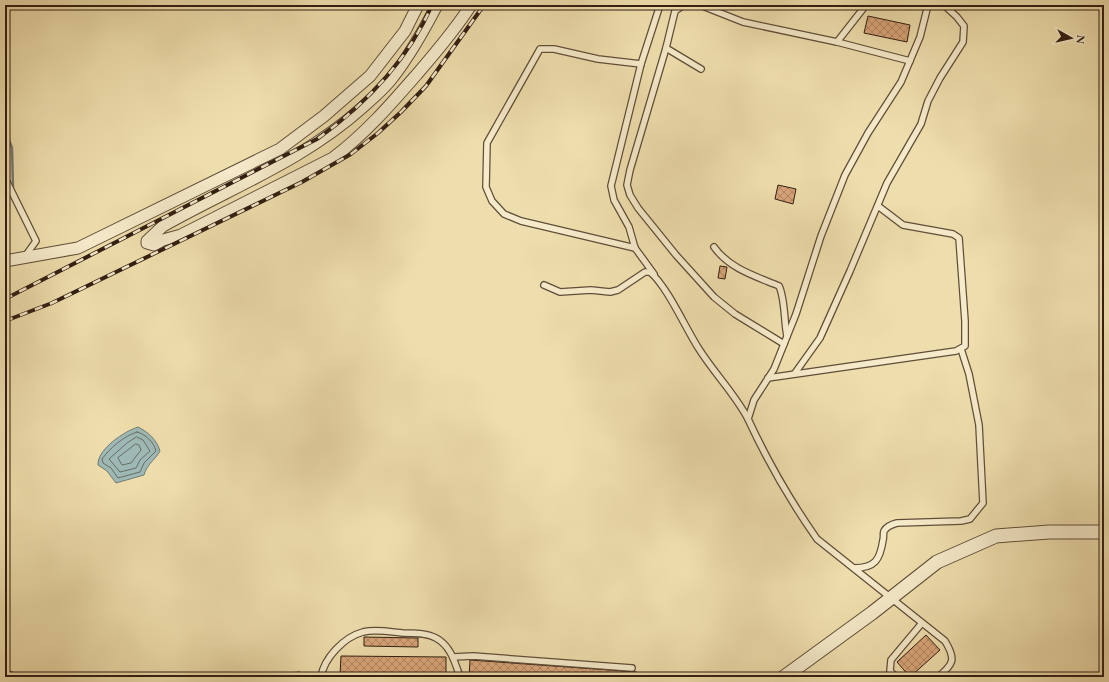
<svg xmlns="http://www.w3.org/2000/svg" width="1109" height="682" viewBox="0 0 1109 682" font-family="'EB Garamond',serif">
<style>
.water{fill:#9eb9b5;stroke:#727b74}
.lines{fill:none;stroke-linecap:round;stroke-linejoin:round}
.shore{stroke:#686c64;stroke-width:1}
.stream{stroke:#727b74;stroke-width:2.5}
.building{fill:url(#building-cross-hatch);stroke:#311e12}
.service-casing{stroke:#604e39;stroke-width:8}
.minor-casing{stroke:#604e39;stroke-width:13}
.tertiary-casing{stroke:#604e39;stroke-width:15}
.service{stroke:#f5eaca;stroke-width:5.5}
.minor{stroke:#f5eaca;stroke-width:11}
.tertiary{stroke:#f5eaca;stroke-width:13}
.rail-casing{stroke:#311e12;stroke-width:4}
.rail{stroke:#f5eaca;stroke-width:2.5;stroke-dasharray:8;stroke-linecap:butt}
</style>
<defs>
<pattern id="building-cross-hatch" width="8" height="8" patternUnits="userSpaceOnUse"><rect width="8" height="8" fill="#d9a67a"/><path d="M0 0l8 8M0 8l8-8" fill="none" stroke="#b18763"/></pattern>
</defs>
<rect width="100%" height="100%" fill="#efdead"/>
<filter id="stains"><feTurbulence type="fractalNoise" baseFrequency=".005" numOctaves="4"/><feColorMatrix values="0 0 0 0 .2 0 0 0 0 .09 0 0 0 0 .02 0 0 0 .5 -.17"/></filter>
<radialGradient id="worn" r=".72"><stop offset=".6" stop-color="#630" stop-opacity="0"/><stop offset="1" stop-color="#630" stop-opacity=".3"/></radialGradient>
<!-- water -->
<path class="water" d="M 138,427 C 148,432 157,440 160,451 C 155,460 147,464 144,475 L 116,483 L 107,471 L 98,465 C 97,449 125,431 138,427 Z"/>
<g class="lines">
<!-- shore -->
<g class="shore">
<path d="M 137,432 C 145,434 154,442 156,451 L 144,463 L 140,472 L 118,478 L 111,468 L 103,463 L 102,459 C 110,448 124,436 137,432 Z"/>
<polygon points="137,437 143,440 150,451 140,460 136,468 120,472 109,459 127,443"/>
<polygon points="136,444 139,445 141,450 131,463 122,465 118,458"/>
</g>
<!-- stream -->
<polyline class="stream" points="5,129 12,148 13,188 5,189"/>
</g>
<!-- building -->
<g class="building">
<polygon points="868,16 910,25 907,42 864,33"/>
<polygon points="778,185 796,189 793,204 775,199"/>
<polygon points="720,266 727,267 725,279 718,278"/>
<polygon points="926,635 940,650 910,677 897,662"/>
<polygon points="364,637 418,638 418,647 364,646"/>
<polygon points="341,656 446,657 446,677 340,675"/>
<polygon points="470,660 637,672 637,677 469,677"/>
<polygon points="300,672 301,677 288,677 288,673"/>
</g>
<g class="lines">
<defs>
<g id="service">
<polyline points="684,5 675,11 666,48 630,170 627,185 630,195 638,208 676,255 714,297 735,314 784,344"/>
<polyline points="700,5 743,22 837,42 866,5"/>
<path d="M 928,5 L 920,37 L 901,82 L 868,133 L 845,175 L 821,236 L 796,314 L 774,369 L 754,400 L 748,419 C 767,460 791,502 817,539 L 945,641 C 956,659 954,664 938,677"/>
<polyline points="837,42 910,61"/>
<polyline points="666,48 701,69"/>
<polyline points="5,178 36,241 26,255"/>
<path d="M 714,247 C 730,269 755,276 779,286 C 785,298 784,321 787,336"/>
<polyline points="635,248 521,221 504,214 492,201 486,187 487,143 540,49 554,49 598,59 641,64"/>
<polyline points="654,274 635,248 629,227 614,200 611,186 641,64 660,5"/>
<path d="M 544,285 L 560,292 L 591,290 L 610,292 L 618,290 L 645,272 L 650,272 C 667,286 686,329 699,349 C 714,373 735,394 748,419"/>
<polyline points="795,373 820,338 850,271 887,183 921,124 928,101 940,78 963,42 964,26 957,17 944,5"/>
<polyline points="768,378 956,351 965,346 965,321 959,238 953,234 903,225 878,206"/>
<path d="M 854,568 C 875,568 880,560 883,540 C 884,537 883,533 884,531 C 887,526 893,524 897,523 L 961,521 L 970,519 L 983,503 L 979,425 L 969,374 L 961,349"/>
<polyline points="453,657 473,656 632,668"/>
<polyline points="5,673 16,677"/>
<path d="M 321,677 C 324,658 344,637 363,632 C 376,629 391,632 403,633 C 414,633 427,633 436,638 C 451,646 455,663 460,677"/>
<polyline points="896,677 890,671 891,660 922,623"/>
</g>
<g id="minor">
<path d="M 437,5 C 424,30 410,55 393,77 C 385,88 373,98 363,107 C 303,161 232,187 163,226 L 147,241 L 147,243 L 154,245 L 163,240 L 181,235 L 333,158 C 366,133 391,104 418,73 C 437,51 455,30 471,5"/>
<polyline points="5,261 78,248 280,149 324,116 370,76 405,31 418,5"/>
</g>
<polyline id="tertiary" points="784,677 872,613 937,562 996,536 1049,532 1104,532"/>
</defs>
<!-- service casing -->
<use href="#service" class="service-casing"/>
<!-- minor casing -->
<use href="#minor" class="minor-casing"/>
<!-- tertiary casing -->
<use href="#tertiary" class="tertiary-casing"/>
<!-- service -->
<use href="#service" class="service"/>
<!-- minor -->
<use href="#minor" class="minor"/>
<!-- tertiary -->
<use href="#tertiary" class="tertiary"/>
<defs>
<g id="rail">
<path d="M 5,299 L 317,139 C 366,104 408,60 432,5"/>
<polyline points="5,321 52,303 302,182 351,154 378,133 401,112 426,86 484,5"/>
</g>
</defs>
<!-- rail casing -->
<use href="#rail" class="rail-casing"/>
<!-- rail -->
<use href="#rail" class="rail"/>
</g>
<!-- margin -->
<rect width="1109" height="682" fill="none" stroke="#efdead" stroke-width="20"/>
<rect x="6" y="6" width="1097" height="670" fill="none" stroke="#311e12" stroke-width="2"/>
<rect x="10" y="10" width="1089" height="662" fill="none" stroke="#311e12"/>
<!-- north arrow -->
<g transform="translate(1071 38) rotate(98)" stroke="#f5eaca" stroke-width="3" paint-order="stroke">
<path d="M0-3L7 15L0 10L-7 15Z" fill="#311e12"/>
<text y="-6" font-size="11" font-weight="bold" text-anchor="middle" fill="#311e12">N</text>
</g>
<rect width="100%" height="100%" filter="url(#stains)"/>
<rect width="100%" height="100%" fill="url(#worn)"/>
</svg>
